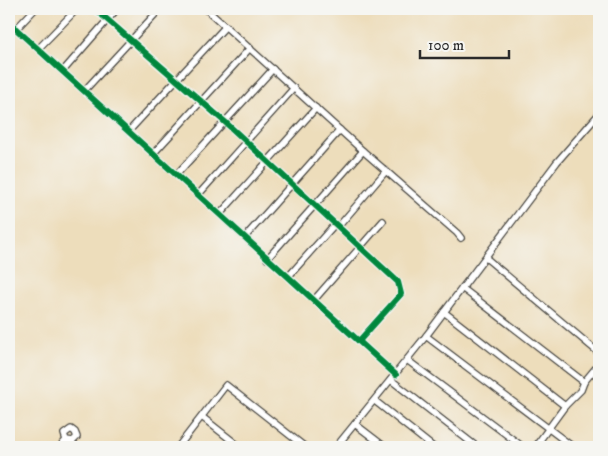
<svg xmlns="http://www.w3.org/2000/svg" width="608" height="456" viewBox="0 0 608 456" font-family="'IM FELL DW Pica',serif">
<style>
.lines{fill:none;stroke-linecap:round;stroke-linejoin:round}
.street-casing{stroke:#484641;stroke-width:8}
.street{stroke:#fff;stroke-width:5.5}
.cycleway-casing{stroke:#f6f6f2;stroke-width:9}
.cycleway{stroke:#00873e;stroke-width:6}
</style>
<rect width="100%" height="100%" fill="#f6f6f2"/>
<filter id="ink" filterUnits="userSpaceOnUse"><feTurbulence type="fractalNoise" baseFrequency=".02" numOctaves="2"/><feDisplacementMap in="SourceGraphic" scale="10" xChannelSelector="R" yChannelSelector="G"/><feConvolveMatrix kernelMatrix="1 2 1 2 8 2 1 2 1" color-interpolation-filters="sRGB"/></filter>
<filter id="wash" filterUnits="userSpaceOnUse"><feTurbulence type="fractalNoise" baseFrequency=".0096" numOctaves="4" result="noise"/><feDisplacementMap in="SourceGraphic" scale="20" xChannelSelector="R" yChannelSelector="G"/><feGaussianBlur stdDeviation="1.12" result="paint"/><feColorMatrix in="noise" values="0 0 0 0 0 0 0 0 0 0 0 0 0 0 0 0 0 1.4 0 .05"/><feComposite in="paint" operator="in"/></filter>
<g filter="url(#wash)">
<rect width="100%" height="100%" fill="#edddbb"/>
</g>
<g filter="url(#ink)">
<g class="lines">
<defs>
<g id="street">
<polyline points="95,9 225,122 398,282 401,294 359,341"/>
<polyline points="206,9 363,151 457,233 461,238"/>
<polyline points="9,20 16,29 396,375"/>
<polyline points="16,29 35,9"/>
<polyline points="38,49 77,9"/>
<polyline points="63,71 117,9"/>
<polyline points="84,91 160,9"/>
<polyline points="129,131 226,26"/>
<polyline points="153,154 250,48"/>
<polyline points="176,175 273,69"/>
<polyline points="199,194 294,88"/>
<polyline points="220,214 316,108"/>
<polyline points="338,227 386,171"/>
<polyline points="245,237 340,130"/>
<polyline points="486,258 599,353"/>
<polyline points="267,259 363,151"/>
<polyline points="288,277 335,224"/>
<polyline points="462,288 584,382 581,390 565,406 535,447"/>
<polyline points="314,300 383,221"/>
<polyline points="444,312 565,406"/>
<polyline points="426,336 573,447"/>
<polyline points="407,360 523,447"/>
<polyline points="391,380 477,447"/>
<polyline points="584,382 599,364"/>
<polyline points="375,401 433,447"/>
<polyline points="202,417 240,447"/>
<polyline points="355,424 385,447"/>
<polyline points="60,447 66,440 64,434 71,429 75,432 77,437 73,441 66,440"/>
<polyline points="178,447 226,385 305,447"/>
<polyline points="336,447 426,336 557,162 599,114"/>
</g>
</defs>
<!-- street casing -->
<use href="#street" class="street-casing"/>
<!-- street -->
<use href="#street" class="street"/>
<defs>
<g id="cycleway">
<polyline points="95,9 225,122 398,282 401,294 359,341"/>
<polyline points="9,20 16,29 396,375"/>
</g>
</defs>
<!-- cycleway casing -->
<use href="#cycleway" class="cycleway-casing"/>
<!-- cycleway -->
<use href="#cycleway" class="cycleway"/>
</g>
</g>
<!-- margin -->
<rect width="608" height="456" fill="none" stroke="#f6f6f2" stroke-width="30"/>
<!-- scale -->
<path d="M420 50v8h89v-8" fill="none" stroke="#2b2b2b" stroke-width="2.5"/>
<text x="428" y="50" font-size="15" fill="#2b2b2b" stroke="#f6f6f2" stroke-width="4" paint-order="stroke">100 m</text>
</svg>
